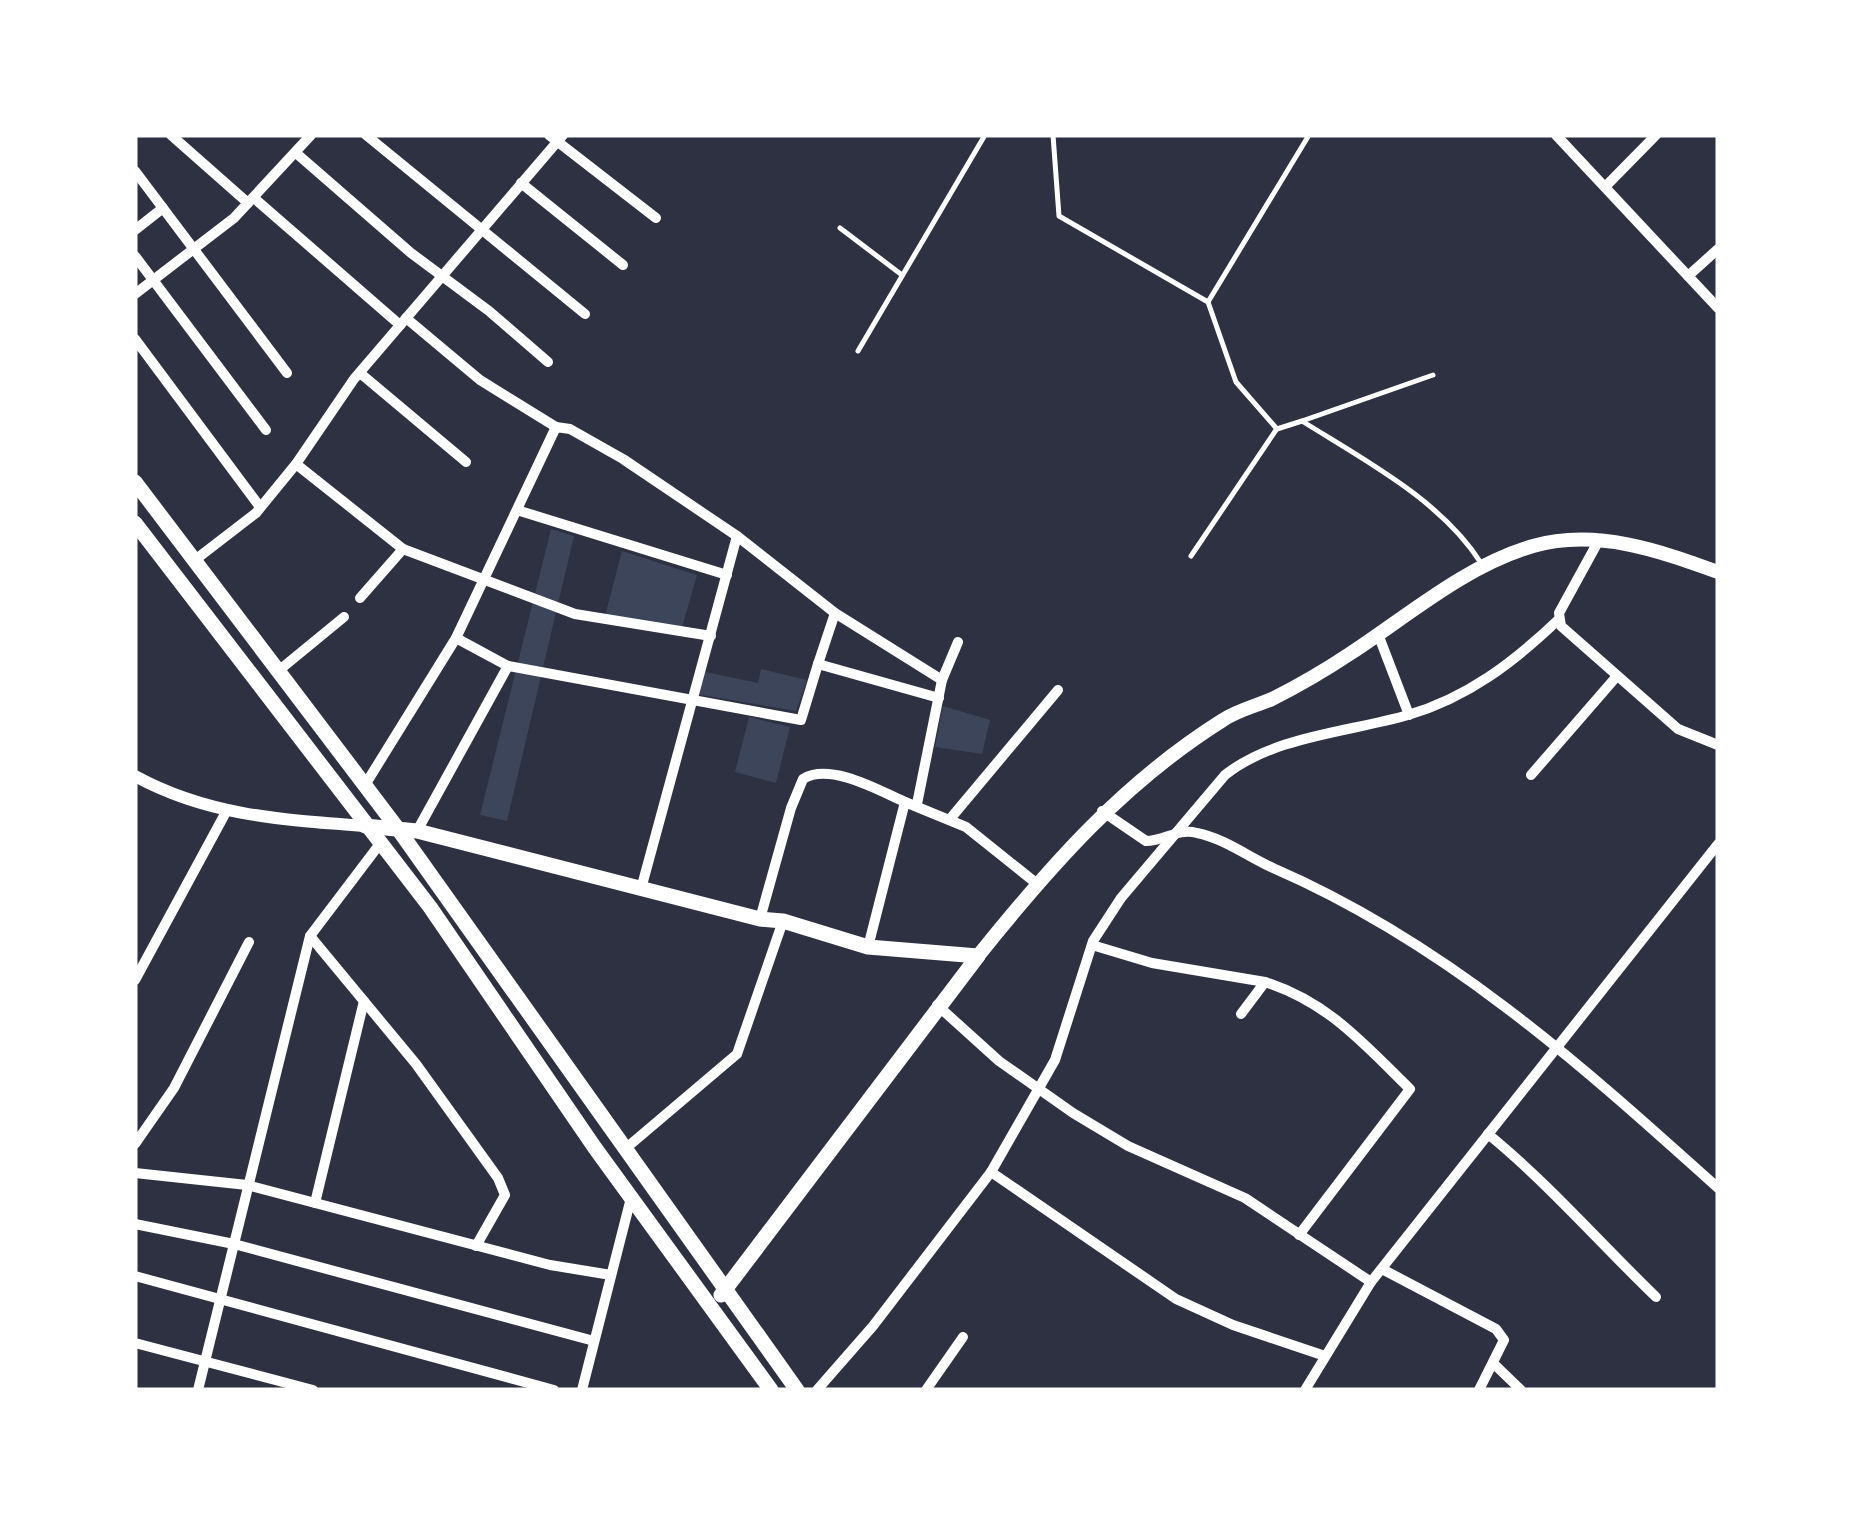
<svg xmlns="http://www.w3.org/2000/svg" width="1853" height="1525" viewBox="0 0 1853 1525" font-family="Karla,sans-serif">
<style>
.green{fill:#3c4559}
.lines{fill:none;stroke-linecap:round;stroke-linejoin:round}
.service{stroke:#fff;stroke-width:5}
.minor{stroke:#fff;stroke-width:10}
.tertiary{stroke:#fff;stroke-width:12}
.secondary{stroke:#fff;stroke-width:14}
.primary{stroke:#fff;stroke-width:15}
</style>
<rect width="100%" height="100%" fill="#2d3142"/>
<!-- green -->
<g class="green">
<polygon points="551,529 574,536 507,821 480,815"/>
<polygon points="622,551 697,575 681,631 605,616"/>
<polygon points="761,669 807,680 796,711 696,694 701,671 758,683"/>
<polygon points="943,706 990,720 982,754 935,747"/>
<polygon points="749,717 790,727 776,783 735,772"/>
</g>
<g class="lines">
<!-- service -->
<g class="service">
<path d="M 1053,135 L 1059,216 L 1208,302 L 1236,382 L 1277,429 L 1302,421 C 1364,460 1441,500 1481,563"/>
<polyline points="840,228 902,275"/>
<polyline points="1208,302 1309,135"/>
<polyline points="858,351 985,135"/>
<polyline points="1302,421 1433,375"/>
<polyline points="1191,556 1276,430"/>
</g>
<!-- minor -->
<g class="minor">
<polyline points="171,135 248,203"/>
<polyline points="366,135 585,314"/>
<polyline points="549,135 656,218"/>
<polyline points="1556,135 1718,308"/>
<polyline points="296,153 411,253 489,311 548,362"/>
<polyline points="135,171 287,373"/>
<polyline points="521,183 623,265"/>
<polyline points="1605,187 1656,135"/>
<polyline points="254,198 400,325"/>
<polyline points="135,230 163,208"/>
<polyline points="135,256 266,430"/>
<polyline points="1688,276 1718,249"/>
<polyline points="135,294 234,218 311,135"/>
<polyline points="406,318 480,380 556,427"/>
<polyline points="135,339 260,507"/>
<polyline points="360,373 466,462"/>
<polyline points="296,464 403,549"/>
<polyline points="520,511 727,575"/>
<polyline points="1599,540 1559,613 1561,626 1678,729 1718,745"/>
<polyline points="195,560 256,513 296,464 354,379 563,135"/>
<polyline points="360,598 403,549 575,614 711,636"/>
<polyline points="835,613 818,664 939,698"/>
<polyline points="1378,634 1409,715"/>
<polyline points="456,638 508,666 801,720 818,664"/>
<polyline points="277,672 344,617"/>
<polyline points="1531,775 1617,676"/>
<polyline points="365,785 456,638 556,427 570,429 623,459 737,536 835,613 942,680"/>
<polyline points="917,804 942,680 958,642"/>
<path d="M 1102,811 L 1146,841 C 1165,841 1177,828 1197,833 C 1223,838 1249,857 1273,868 C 1446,943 1580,1064 1718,1188"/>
<polyline points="950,819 1058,690"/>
<polyline points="417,831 508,666"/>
<polyline points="641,889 737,536"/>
<path d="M 760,919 L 791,808 L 803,779 C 830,762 880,791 905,802"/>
<polyline points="310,936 416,1064 498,1178 505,1195 476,1246"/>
<polyline points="1092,945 1152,963 1265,982"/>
<polyline points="868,947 905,802 966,827 1036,883"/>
<polyline points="135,980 226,812"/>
<polyline points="937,1005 999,1061 1073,1113 1128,1146 1245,1198 1371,1282"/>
<path d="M 1241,1014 L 1265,982 C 1328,1002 1364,1044 1410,1089 L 1299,1235"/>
<path d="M 1488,1134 C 1549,1184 1600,1243 1656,1297"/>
<polyline points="135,1144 174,1088 249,942"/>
<polyline points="625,1149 737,1054 783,921"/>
<polyline points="991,1172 1176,1299 1233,1325 1325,1356"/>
<polyline points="135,1173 247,1185 550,1265 611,1275"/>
<polyline points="315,1203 364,1001"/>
<polyline points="135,1224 234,1244 594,1341"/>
<polyline points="1382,1269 1496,1329 1504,1340 1479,1390"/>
<polyline points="135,1276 554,1390"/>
<polyline points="135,1343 313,1390"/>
<polyline points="1494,1364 1521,1390"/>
<polyline points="198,1390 310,936 379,845"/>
<polyline points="582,1390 631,1198"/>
<path d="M 817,1390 L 873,1326 L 991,1172 L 1055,1060 L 1093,941 L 1121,898 L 1225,775 C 1274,736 1350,732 1408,715 C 1467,698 1514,662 1558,620"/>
<polyline points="926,1390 963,1337"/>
<polyline points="1305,1390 1371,1282 1718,844"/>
</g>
<!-- tertiary -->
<path class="tertiary" d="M 135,776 C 208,816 284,820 365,826"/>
<!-- secondary -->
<path class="secondary" d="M 978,956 C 1051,865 1124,782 1223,720 C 1238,710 1256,706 1272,699 C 1298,686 1327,669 1351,653 C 1409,615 1465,566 1533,546 C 1596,528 1660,551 1718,572"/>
<!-- primary -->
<g class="primary">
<polyline points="135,482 398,829 797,1390"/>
<polyline points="135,523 430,907 595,1148 771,1390"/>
<polyline points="365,826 417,831 760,919 783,921 868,947 978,956"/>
<polyline points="721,1295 978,956"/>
</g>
</g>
<!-- border -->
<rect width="1853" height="1525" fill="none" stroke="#ffffff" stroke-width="275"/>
</svg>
